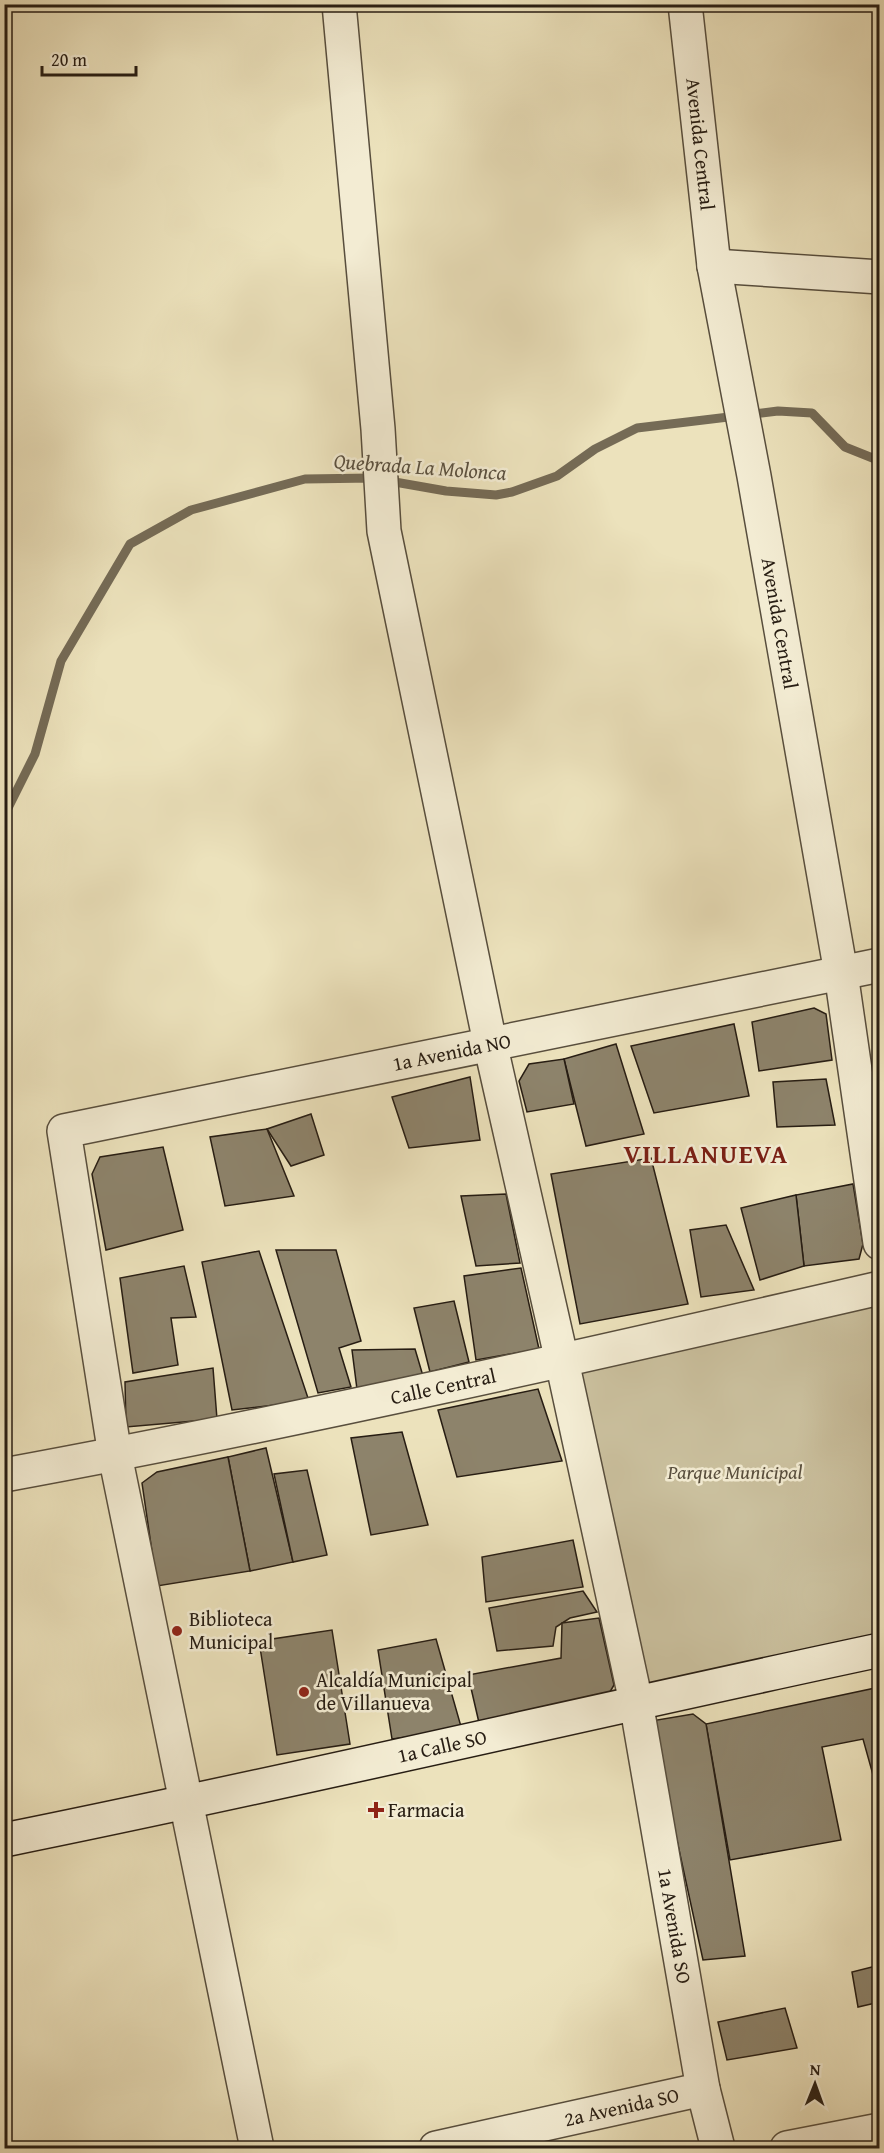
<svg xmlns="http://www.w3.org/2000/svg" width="884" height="2153" viewBox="0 0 884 2153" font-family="'Gentium Book Plus',serif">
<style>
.green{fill:#cbc19f;stroke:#796f59;stroke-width:1.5}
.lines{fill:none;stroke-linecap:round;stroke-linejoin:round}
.stream{stroke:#756b56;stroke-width:9}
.building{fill:#8d836b;stroke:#271d13;stroke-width:1.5}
.street-casing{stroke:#584e3d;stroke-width:36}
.secondary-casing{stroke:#271d13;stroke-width:36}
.street{stroke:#f3ecd3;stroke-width:33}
.secondary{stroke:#f3ecd3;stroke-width:33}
.poi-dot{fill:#8f2418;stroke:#f3ecd3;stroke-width:2}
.labels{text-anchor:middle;stroke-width:5;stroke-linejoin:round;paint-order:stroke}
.street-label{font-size:20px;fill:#271d13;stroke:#f3ecd3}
.park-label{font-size:20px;font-style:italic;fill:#584e3d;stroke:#f3ecd3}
.poi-label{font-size:20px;fill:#271d13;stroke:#f3ecd3;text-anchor:start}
.water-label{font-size:21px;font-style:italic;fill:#5b5140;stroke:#f3ecd3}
.district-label{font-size:26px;font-weight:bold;letter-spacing:1.5px;fill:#7a1f14;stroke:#f3ecd3}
</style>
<rect width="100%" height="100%" fill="#ece2bc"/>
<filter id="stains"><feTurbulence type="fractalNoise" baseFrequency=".00333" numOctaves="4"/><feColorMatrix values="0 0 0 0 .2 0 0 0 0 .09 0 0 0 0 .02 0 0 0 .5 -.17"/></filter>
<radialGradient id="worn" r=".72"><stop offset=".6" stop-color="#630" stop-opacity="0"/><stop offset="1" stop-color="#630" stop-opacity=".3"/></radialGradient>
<!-- green -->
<polygon class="green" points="879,1288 879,1650 636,1702 562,1361"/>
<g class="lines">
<!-- stream -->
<polyline class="stream" points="4,816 35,754 61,661 130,544 191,510 305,479 372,478 446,491 496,495 512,492 557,476 595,449 637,428 778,411 812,413 845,447 880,461"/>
</g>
<!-- building -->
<g class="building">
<polygon points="814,1008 826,1014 832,1060 759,1071 752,1022"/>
<polygon points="734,1024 749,1096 654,1113 631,1046"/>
<polygon points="616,1044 644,1134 586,1146 564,1059"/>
<polygon points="564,1059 574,1104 527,1112 519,1081 529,1064"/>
<polygon points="470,1077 480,1140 409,1148 392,1097"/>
<polygon points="826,1079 835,1125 777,1127 773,1082"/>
<polygon points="311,1114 324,1155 291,1166 267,1129"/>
<polygon points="267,1129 294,1196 225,1206 210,1137"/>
<polygon points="163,1147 183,1230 106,1250 92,1174 100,1157"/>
<polygon points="651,1158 688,1304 580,1324 551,1174"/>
<polygon points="853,1184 863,1244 859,1259 804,1266 796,1195"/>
<polygon points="506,1194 520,1263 476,1266 461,1196"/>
<polygon points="796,1195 804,1266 760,1280 741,1208"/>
<polygon points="726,1225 754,1290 701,1297 690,1230"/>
<polygon points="276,1250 336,1250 361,1341 339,1348 351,1387 318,1393"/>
<polygon points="259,1251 309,1401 232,1410 202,1262"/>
<polygon points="184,1266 196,1317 171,1318 178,1365 133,1373 120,1278"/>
<polygon points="521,1268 539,1349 476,1360 464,1276"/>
<polygon points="454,1301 469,1362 430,1372 414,1308"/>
<polygon points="415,1349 423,1376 358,1397 352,1350"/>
<polygon points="213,1368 217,1419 126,1427 125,1382"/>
<polygon points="538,1389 562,1461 457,1477 438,1410"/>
<polygon points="402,1432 428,1525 371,1535 351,1438"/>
<polygon points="266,1448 293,1562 250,1571 228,1457"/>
<polygon points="228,1457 250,1571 157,1586 142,1483 157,1472"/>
<polygon points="307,1470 327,1555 293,1562 274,1474"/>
<polygon points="573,1540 583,1587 486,1602 482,1557"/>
<polygon points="583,1591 597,1612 570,1618 556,1627 553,1646 497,1651 489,1608"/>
<polygon points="599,1618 614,1685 604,1702 480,1727 468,1675 561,1658 562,1623"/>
<polygon points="332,1630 350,1744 277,1755 259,1641"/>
<polygon points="436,1639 462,1730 392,1739 378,1650"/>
<polygon points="880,1687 880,1800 863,1739 822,1747 841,1840 730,1860 706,1724"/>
<polygon points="693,1714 706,1724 745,1956 703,1960 651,1721"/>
<polygon points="880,1965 880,2002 858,2007 852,1972"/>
<polygon points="785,2008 797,2048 727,2060 718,2022"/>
</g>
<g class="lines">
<defs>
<g id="street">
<path id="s1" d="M 339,4 L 378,429 L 384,531 L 490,1043 L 562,1361 L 636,1702 L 703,2089 L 718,2148"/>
<path id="s2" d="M 685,4 L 714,266 L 754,476 L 841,973 L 880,1243"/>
<polyline points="714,266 880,277"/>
<path id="s3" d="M 4,1475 C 298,1421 589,1355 880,1288"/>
<path id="s4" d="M 257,2148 L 115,1455 L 64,1131 L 880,965"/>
<path id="s5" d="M 436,2148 L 703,2089"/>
<polyline points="787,2148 880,2130"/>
</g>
<g id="secondary">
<path id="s6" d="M 4,1840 C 297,1781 588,1712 880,1650"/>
</g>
</defs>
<!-- street casing -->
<use href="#street" class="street-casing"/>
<!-- secondary casing -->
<use href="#secondary" class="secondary-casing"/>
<!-- street -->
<use href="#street" class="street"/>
<!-- secondary -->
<use href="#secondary" class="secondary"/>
</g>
<!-- markers -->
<g class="poi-dot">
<circle cx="177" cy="1631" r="6"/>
<circle cx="304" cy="1692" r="6"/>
<path d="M373 1801h6v6h6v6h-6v6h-6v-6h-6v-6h6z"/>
</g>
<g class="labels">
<!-- street labels -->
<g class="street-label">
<text dy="7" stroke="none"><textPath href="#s2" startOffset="141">Avenida Central</textPath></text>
<text dy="7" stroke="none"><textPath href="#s2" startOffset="627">Avenida Central</textPath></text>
<text dy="7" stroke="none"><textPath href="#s4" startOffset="1431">1a Avenida NO</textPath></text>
<text dy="7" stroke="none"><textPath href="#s3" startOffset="448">Calle Central</textPath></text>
<text dy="7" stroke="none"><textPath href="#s6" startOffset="448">1a Calle SO</textPath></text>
<text dy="7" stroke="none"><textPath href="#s1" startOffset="1954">1a Avenida SO</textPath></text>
<text dy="7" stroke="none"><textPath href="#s5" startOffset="190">2a Avenida SO</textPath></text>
</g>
<!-- park labels -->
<g class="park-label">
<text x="735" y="1479">Parque Municipal</text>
</g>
<!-- poi labels -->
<g class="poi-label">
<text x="189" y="1626">Biblioteca<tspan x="189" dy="23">Municipal</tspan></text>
<text x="316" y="1687">Alcaldía Municipal<tspan x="316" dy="23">de Villanueva</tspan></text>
<text x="388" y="1817">Farmacia</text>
</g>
<!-- water labels -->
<g class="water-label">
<text transform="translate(420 467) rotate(4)" y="7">Quebrada La Molonca</text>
</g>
<!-- district labels -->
<g class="district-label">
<text x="706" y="1163">VILLANUEVA</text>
</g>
</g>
<!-- margin -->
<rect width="884" height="2153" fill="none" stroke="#ece2bc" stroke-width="24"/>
<rect x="6" y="6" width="872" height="2141" fill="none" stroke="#271d13" stroke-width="3"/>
<rect x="12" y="12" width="860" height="2129" fill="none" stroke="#271d13" stroke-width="1.5"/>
<!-- north arrow -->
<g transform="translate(815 2084) rotate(1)" stroke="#f3ecd3" stroke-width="4.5" paint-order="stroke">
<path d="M0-4.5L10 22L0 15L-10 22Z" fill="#271d13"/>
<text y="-9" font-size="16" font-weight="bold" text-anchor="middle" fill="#271d13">N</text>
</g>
<!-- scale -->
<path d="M42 66v9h94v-9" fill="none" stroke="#271d13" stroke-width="3"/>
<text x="51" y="66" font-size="18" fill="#271d13" stroke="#f3ecd3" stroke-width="4.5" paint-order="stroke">20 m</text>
<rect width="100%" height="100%" filter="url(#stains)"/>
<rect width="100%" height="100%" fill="url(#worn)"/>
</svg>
